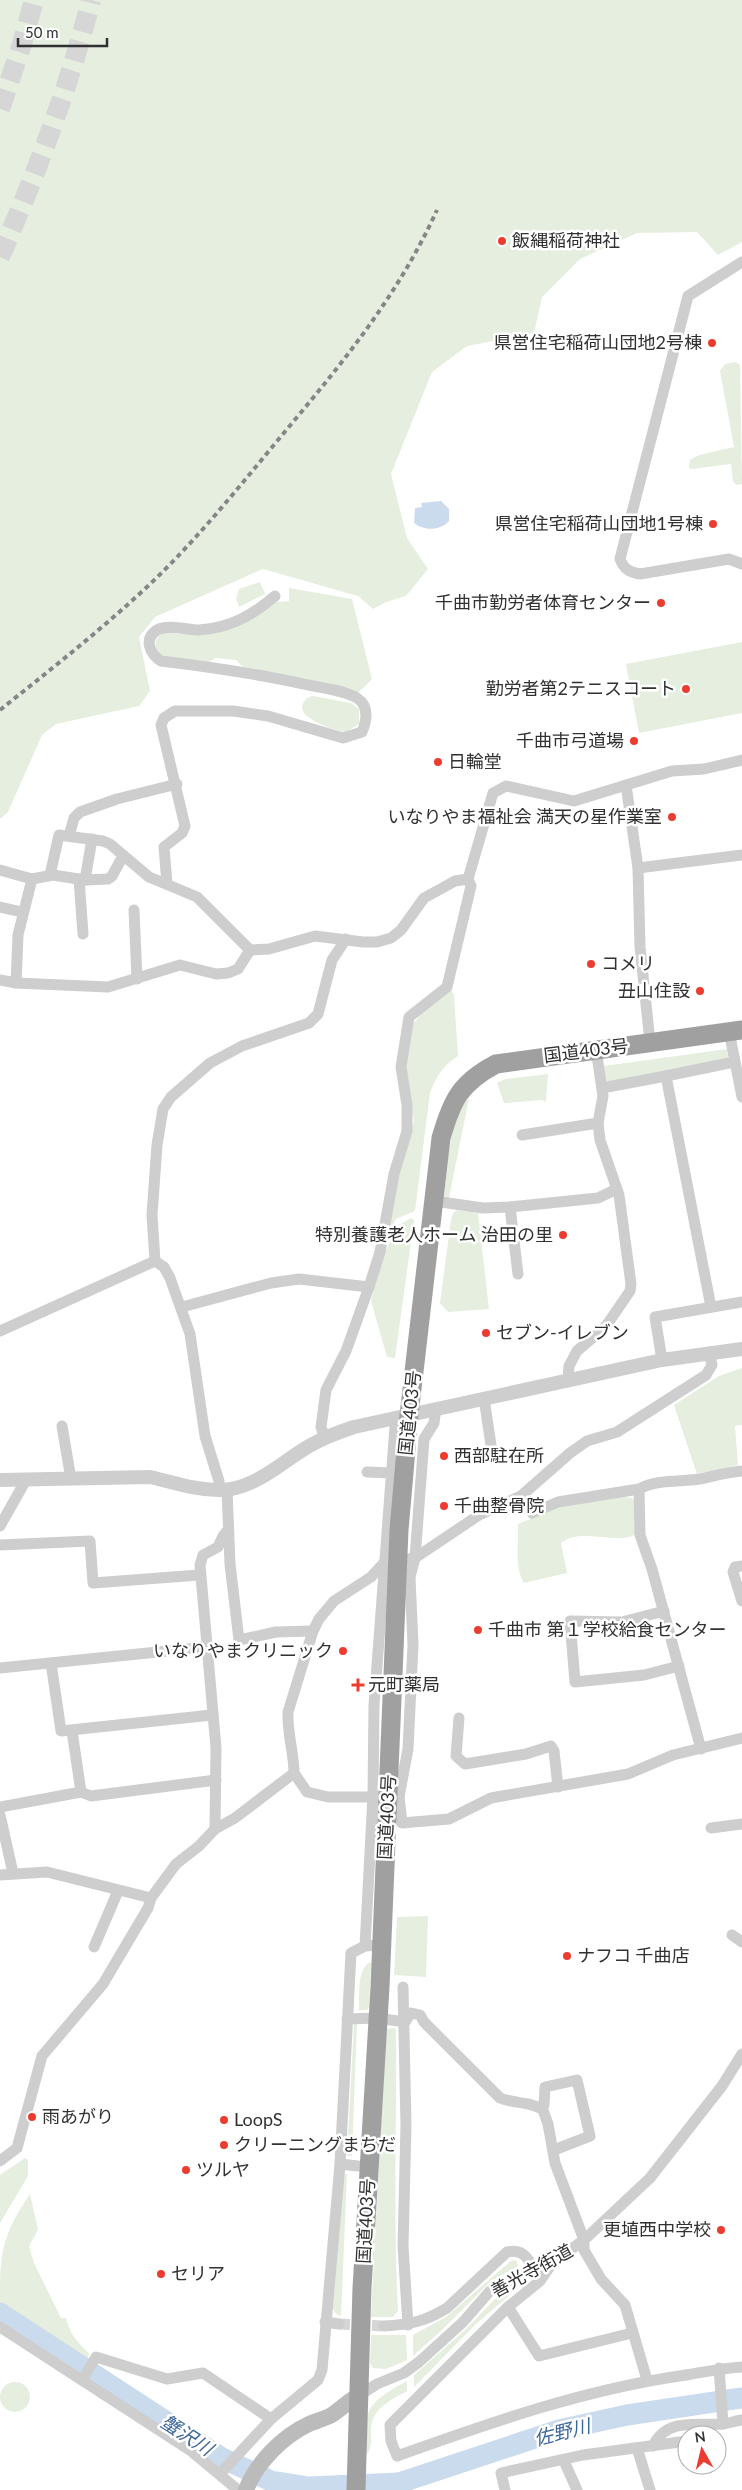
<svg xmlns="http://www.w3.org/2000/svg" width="742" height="2490" viewBox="0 0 742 2490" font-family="Lato,'Noto Sans JP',sans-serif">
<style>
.green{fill:#e5eedf}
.water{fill:#cbdbee}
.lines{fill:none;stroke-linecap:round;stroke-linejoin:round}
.river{stroke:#cbdbee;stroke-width:21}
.minor-tunnel{stroke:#d6d6d6;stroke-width:11;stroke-dasharray:11 5.5;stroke-linecap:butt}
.motorway-tunnel{stroke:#d6d6d6;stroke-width:20;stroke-dasharray:20 10;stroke-linecap:butt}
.minor{stroke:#cecece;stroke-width:11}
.tertiary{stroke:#cecece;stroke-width:14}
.secondary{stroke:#bbb;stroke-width:16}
.trunk{stroke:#a0a0a0;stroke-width:19}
.rail{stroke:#868686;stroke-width:4;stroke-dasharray:5 4;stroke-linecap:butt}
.poi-dot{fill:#ec3c2f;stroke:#fff;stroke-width:2}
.labels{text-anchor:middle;stroke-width:5;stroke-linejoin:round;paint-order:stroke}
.poi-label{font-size:18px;fill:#313131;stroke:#fff;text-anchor:start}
.street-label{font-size:18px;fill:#313131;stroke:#fff}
.water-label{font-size:19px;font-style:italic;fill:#3b6698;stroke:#fff}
</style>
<rect width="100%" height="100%" fill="#fff"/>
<!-- green -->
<g class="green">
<polygon points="0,0 742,0 742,242 718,255 697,232 637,233 580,259 542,297 534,333 467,346 432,372 391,474 407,538 428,569 406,596 386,602 373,609 358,596 263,569 155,617 139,637 150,691 139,706 56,724 42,735 8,812 0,819"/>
<polygon points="736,362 740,365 742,484 737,485 733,482 731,464 691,469 689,467 690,460 699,455 734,447 720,371 725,364"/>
<polygon points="260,582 265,594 239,607 236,599 239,589"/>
<path d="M 289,588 L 352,599 L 372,679 L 358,693 L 243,667 L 236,660 L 216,658 L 207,663 L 159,655 C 155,645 153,641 162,633 L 202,634 L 276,602 L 289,601 Z"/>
<polygon points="742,642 742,713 639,733 626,664"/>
<path d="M 313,696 L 351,703 L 359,709 L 359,724 L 346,732 C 335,731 300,719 302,706 C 304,700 308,697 313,696 Z"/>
<path d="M 451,990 L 454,995 L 458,1056 C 443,1066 436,1076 430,1093 L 415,1211 L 396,1219 L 385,1242 L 404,1151 L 414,1121 L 406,1068 L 413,1024 L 421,1014 Z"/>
<polygon points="727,1049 728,1057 726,1060 609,1082 606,1080 604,1066"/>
<polygon points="548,1074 546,1102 542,1100 504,1103 497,1083 506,1079"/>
<path d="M 469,1098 L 449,1198 L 446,1198 L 444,1196 C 448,1169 448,1117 469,1098 Z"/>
<polygon points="457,1210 478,1213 489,1309 448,1312 440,1303 451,1220 453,1213"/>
<polygon points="411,1218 414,1220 395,1358 387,1357 371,1301 383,1256 399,1225"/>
<polygon points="742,1368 742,1425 735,1426 738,1465 697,1474 674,1405 719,1376"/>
<path d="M 624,1496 L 634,1499 L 635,1535 C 612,1545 581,1527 561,1543 L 567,1573 L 524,1583 C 514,1567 519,1543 518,1524 L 566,1504 Z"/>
<polygon points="428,1916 426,1977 394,1975 397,1917"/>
<path d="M 371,1962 L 369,2007 L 367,2010 L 359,2010 C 360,1996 356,1968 371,1962 Z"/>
<polygon points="354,2024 357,2024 352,2156 347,2156"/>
<path d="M 394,2028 L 396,2029 C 397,2123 393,2217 398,2311 L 393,2317 L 371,2317 L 386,2029 Z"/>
<polygon points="25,2158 28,2160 28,2176 0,2223 0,2175"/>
<polygon points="344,2174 347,2174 341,2316 336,2314 333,2309"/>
<path d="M 30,2194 L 38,2230 L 29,2246 L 34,2263 L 61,2318 L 66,2318 C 70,2334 76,2341 89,2353 L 87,2363 L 0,2306 C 0,2255 0,2238 30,2194 Z"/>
<polygon points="512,2260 517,2261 518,2266 491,2281 443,2329 413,2356 413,2335 446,2317"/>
<polygon points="512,2287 512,2293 476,2324 414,2387 414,2375 465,2330 496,2298"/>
<polygon points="371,2335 406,2335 407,2360 386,2369 373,2368 370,2363"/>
<path d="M 407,2381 L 407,2391 C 391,2400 372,2408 371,2429 C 371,2438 372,2445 368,2453 L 363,2455 C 366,2408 365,2404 407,2381 Z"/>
<circle cx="15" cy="2397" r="15"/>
</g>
<!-- water -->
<path class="water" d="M 441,501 L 449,509 L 449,521 C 440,531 424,531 414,523 L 415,508 L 422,507 L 421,503 Z"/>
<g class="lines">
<!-- river -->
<g class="river">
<polyline points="0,2313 222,2458 271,2481 309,2487 399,2483"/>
<polyline points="389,2490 399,2483 559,2430 627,2415 742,2398"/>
</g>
<!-- minor-tunnel -->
<polyline class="minor-tunnel" points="339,2324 384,2326"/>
<!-- motorway-tunnel -->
<g class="motorway-tunnel">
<polyline points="0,109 22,44 34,0"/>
<path d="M 0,257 C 36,174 69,88 91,0"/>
</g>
<!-- minor -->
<g class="minor">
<path d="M 742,262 L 688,296 L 620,559 C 624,569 629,572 640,574 L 729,559 L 742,564"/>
<polyline points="626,785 638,868 640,947 650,1042"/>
<polyline points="69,836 74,818 80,812 117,799 177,784"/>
<polyline points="638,868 742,855"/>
<polyline points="0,870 32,879"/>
<polyline points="50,875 59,835 103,841 110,844 149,877 197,897 250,950 269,949 315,936 363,942 377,942 391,938 401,930 424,898 455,881 468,879"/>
<polyline points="79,879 83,934"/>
<polyline points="85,880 92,839"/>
<path d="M 167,884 L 164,847 L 182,833 L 185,826 L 161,725 L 164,718 L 175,711 L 233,711 L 268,716 L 343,738 L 362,732 C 367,720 369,706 357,698 C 343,690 323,688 308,685 C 259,674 211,667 161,661 C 150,654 143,639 157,630 C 169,624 187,630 199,630 C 230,628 253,615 275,596"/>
<polyline points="0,907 22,912"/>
<polyline points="134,910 137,979"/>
<polyline points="0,980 16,983 108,987 180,965 216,974 228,973 238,969 250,950"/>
<polyline points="16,983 18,935 32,879 53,875 85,880 108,879 112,876 123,856"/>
<polyline points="729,1031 742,1097"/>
<polyline points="602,1088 666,1076"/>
<polyline points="522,1135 598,1123"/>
<polyline points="434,1201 483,1208 510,1207 598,1198 617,1189"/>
<polyline points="510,1207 518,1274"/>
<polyline points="155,1261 164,1267 170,1278 190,1334 205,1436 219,1481 220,1490"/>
<polyline points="182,1307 271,1283 299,1279 369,1287"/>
<polyline points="711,1307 666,1076 734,1062"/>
<polyline points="0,1331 155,1261 152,1215 157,1145 163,1109 171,1097 210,1063 242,1046 309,1023 318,1014 332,960 346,939"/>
<polyline points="662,1360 655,1317 742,1302"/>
<polyline points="568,1379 569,1366 577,1351 606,1326 630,1291 631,1284 619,1195 600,1140 598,1123 603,1096 596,1049"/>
<polyline points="484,1398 493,1459"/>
<polyline points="62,1426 71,1479"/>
<polyline points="325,1438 321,1427 326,1390 346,1351 369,1287 380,1252 394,1174 407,1131 407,1105 401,1067 409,1017 447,987 471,886 468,879 493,793 506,786 574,801 672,771 704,769 742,760"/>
<polyline points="367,1472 391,1473"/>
<polyline points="639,1489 640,1535 652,1569 701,1749"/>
<polyline points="227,1490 230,1564 239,1640 276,1632 313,1631"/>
<path d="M 521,1496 L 532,1513 L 558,1502 L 639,1489 C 658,1479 679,1482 700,1479 C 714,1476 728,1472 742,1471"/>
<polyline points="0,1526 26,1480"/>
<polyline points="0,1545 90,1541 93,1583 199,1575"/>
<polyline points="742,1566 735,1567 733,1572 742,1601"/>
<polyline points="664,1611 622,1622 570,1621 575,1682 644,1675 679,1666"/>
<polyline points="51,1663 61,1731 212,1715"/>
<polyline points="0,1668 207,1647"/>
<polyline points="459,1718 456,1756 465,1764 526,1754 551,1746 554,1751 558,1787"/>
<polyline points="72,1731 81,1792 91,1796 216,1780"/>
<polyline points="294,1773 307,1792 328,1797 399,1797 402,1823 449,1819 491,1798 628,1774 673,1755 742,1738"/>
<polyline points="399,1797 408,1749 413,1645 410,1577 415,1558 424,1439 434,1423 436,1408"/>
<polyline points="0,1807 81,1792"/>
<polyline points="0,1815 13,1873"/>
<polyline points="711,1828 742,1824"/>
<polyline points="215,1829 216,1748 200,1565 203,1555 218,1547 223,1536 228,1530"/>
<polyline points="0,1875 47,1872 151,1898"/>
<polyline points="732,1935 742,1942"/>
<polyline points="365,1946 373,1796 374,1705 395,1427"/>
<polyline points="94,1947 118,1891"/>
<polyline points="403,1987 406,2125 403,2246 408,2325"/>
<polyline points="347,2019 377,2018 405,2022"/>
<path d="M 405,2022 L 411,2013 L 420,2015 L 424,2022 L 500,2098 C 514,2104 530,2101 543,2110 L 548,2124 L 555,2163 L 584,2240 L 584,2250 L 601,2279 L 625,2305 L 647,2380"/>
<polyline points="541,2108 544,2105 545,2087 577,2080 590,2136 554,2150"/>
<path d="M 0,2161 L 17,2148 L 42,2056 L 103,1984 L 148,1908 L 151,1898 L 176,1864 L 199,1846 L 215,1829 L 235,1818 L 294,1773 C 294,1753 287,1733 288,1712 L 313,1631 L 319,1619 L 334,1601 L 371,1577 L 384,1563 L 415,1558 L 479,1515 L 521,1496 L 570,1453 L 587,1441 L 617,1432 L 706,1375 L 712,1365 L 709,1352"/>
<polyline points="340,2164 358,2166"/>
<path d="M 553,2262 L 540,2281 L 508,2307 L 390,2425 L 391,2441 L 397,2456 C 492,2422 586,2389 686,2375 C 705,2372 723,2368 742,2367"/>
<polyline points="508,2307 539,2356 632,2333"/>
<polyline points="325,2322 339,2324"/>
<path d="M 384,2326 C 409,2325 426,2321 447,2308 L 507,2252 C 522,2249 526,2256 534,2268"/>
<polyline points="0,2327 191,2451 238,2490"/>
<polyline points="719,2368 723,2424"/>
<polyline points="82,2380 96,2357 167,2379 203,2373 271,2419"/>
<polyline points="358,2396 377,2384 404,2373 419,2362 463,2322 490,2291 534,2268 553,2262 584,2240 650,2178 722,2086 742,2054"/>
<path d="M 653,2446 C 667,2417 697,2426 723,2424 C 729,2423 736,2421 742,2420"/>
<polyline points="637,2448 650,2490"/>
<polyline points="564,2461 577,2490"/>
<polyline points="220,2474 271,2419 318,2380 322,2370 340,2164 351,1953 365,1946 381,1945"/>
<polyline points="505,2490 501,2473 583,2455 687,2441"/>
</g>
<!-- tertiary -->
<path class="tertiary" d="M 0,1480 L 150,1477 C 173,1482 194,1490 218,1490 C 254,1491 282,1461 311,1445 C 325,1437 339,1432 354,1427 L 662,1360 L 742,1349"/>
<!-- secondary -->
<path class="secondary" d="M 246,2490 C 256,2463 283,2436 309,2424 C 316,2421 323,2419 330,2416 C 340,2410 348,2401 358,2396"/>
<!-- trunk -->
<path class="trunk" d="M 356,2490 L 362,2288 L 380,1987 L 399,1530 L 409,1415 L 441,1138 C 452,1100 460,1083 496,1064 L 742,1030"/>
<!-- rail -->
<path class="rail" d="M 0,710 C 50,670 101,630 148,586 C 201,536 246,478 293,422 C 349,355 400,291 437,210"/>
</g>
<!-- markers -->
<g class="poi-dot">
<circle cx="502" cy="241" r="5"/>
<circle cx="712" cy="343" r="5"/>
<circle cx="713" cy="524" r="5"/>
<circle cx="661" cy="603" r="5"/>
<circle cx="686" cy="689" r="5"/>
<circle cx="634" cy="741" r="5"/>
<circle cx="438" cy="762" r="5"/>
<circle cx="672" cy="817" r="5"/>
<circle cx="591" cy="964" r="5"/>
<circle cx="700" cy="991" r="5"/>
<circle cx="563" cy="1235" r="5"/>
<circle cx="486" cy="1333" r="5"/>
<circle cx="444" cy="1456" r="5"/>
<circle cx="444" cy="1506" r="5"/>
<circle cx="478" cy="1630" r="5"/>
<circle cx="343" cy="1651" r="5"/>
<path d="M355.5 1677.5h5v5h5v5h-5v5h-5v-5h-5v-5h5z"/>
<circle cx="567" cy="1956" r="5"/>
<circle cx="32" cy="2117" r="5"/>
<circle cx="224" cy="2120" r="5"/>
<circle cx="224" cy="2145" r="5"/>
<circle cx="186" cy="2170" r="5"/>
<circle cx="721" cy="2230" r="5"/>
<circle cx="161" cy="2274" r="5"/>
</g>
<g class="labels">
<!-- poi labels -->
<g class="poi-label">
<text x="512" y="247">飯縄稲荷神社</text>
<text x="702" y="349" text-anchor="end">県営住宅稲荷山団地2号棟</text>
<text x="703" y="530" text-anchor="end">県営住宅稲荷山団地1号棟</text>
<text x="651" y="609" text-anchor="end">千曲市勤労者体育センター</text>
<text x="676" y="695" text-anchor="end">勤労者第2テニスコート</text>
<text x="624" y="747" text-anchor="end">千曲市弓道場</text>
<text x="448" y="768">日輪堂</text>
<text x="662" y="823" text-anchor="end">いなりやま福祉会 満天の星作業室</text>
<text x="601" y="970">コメリ</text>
<text x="690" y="997" text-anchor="end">丑山住設</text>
<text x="553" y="1241" text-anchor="end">特別養護老人ホーム 治田の里</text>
<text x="496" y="1339">セブン-イレブン</text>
<text x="454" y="1462">西部駐在所</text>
<text x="454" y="1512">千曲整骨院</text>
<text x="488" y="1636">千曲市 第１学校給食センター</text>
<text x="333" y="1657" text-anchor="end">いなりやまクリニック</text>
<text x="368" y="1691">元町薬局</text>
<text x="577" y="1962">ナフコ 千曲店</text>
<text x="42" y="2123">雨あがり</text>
<text x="234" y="2126">LoopS</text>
<text x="234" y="2151">クリーニングまちだ</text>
<text x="196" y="2176">ツルヤ</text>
<text x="711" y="2236" text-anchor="end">更埴西中学校</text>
<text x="171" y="2280">セリア</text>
</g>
<!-- street labels -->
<g class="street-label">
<text transform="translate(586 1051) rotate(-7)" y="6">国道403号</text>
<text transform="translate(410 1413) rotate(-84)" y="6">国道403号</text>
<text transform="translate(387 1817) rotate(-87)" y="6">国道403号</text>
<text transform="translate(366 2221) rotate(-87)" y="6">国道403号</text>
<text transform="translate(532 2271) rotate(-29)" y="6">善光寺街道</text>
</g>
<!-- water labels -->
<g class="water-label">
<text transform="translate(562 2432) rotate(-14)" y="7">佐野川</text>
<text transform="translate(187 2435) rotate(33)" y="7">蟹沢川</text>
</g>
</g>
<!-- north arrow -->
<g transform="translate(702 2450) rotate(352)"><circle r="24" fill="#ffffff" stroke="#adadad"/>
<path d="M0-4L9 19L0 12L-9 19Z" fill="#ec3c2f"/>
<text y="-8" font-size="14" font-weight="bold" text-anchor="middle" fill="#313131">N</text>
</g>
<!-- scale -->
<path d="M18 38v8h89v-8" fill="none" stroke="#313131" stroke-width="2.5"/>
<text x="25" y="38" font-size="15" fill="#313131" stroke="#ffffff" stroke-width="4" paint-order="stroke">50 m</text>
</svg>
